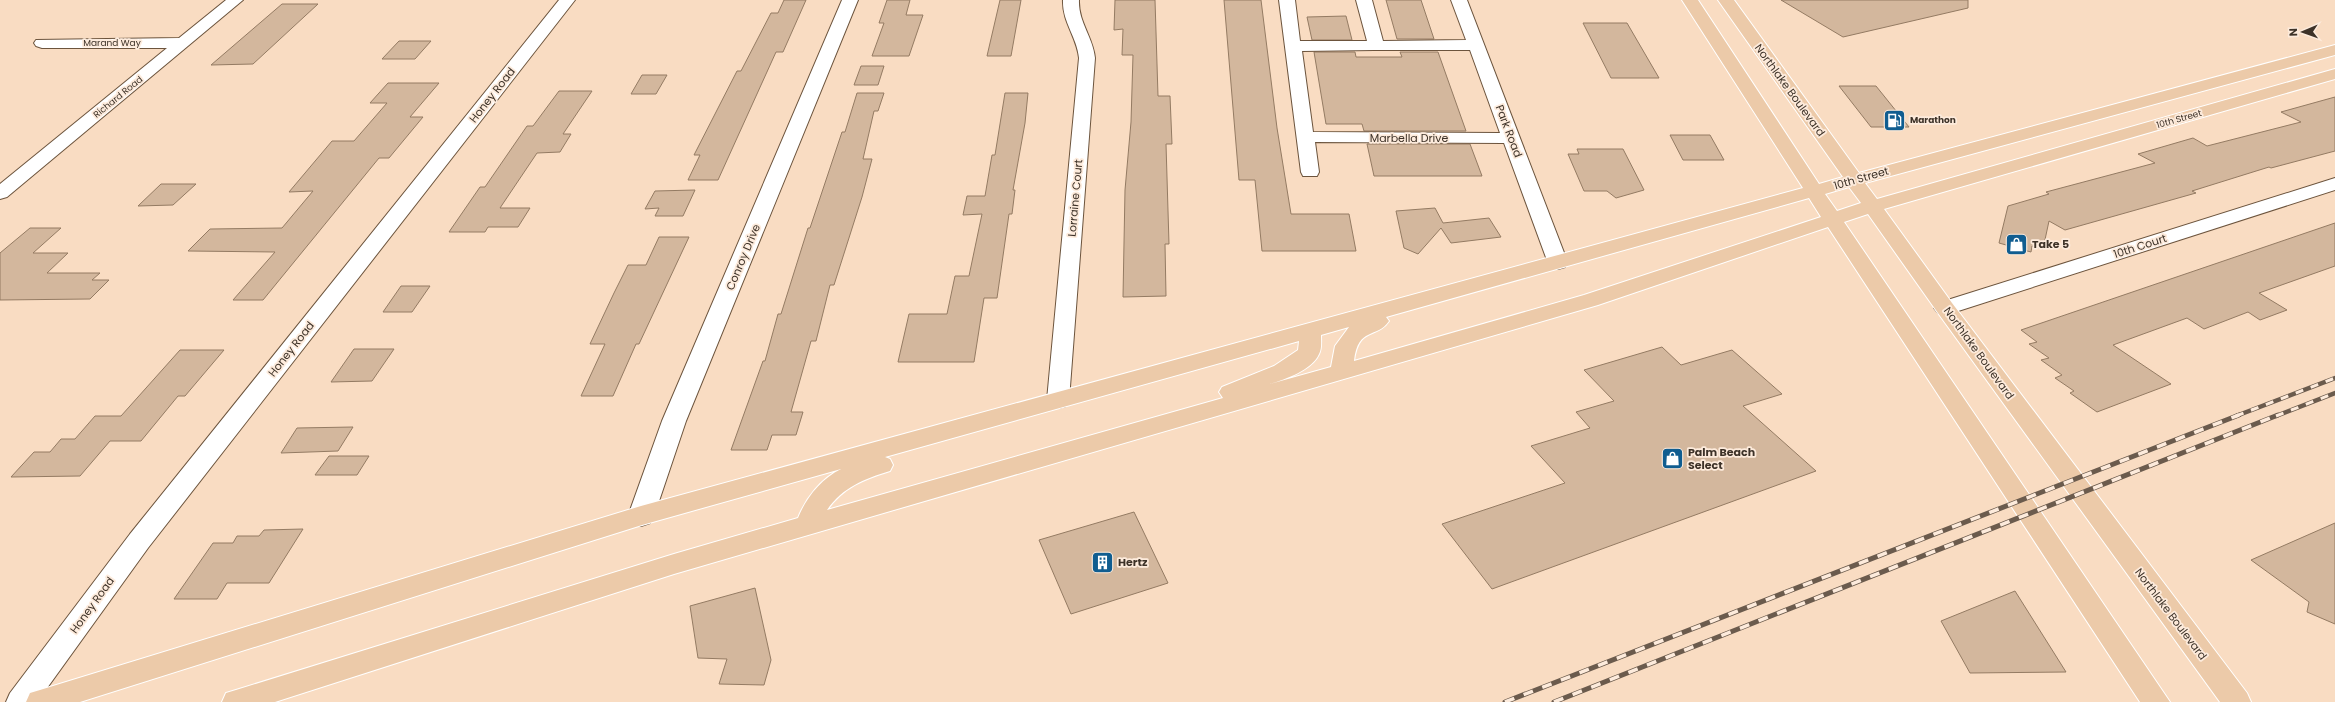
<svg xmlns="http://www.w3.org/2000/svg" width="2335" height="702" viewBox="0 0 2335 702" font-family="Poppins,sans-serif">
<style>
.building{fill:#d3b79d;stroke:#947b63}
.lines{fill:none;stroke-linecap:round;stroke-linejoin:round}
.minor-casing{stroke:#6c543d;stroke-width:2}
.major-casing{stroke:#fff;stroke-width:2}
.minor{fill:#fff;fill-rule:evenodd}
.major{fill:#eccaa9;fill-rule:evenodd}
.rail-far1-casing{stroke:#6b5b4d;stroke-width:4.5}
.rail-casing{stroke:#6b5b4d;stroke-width:5}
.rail-far1{stroke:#fdebdc;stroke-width:3;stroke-dasharray:8;stroke-linecap:butt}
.rail{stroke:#fdebdc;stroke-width:3.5;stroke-dasharray:10;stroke-linecap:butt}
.labels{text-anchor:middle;stroke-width:3.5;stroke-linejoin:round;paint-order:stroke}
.far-street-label{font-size:9px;fill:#3d3228;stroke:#fdebdc}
.far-poi-label{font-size:9px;font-weight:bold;fill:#3d3228;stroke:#fdebdc;text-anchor:start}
.street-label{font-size:11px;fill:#3d3228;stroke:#fdebdc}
.poi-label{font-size:11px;font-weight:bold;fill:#3d3228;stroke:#fdebdc;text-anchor:start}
</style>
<rect width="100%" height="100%" fill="#f9dcc2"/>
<!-- building -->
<g class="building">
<polygon points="784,0 806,0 783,52 776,52 718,180 688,180 700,155 694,155 737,71 741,71 771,13 778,13"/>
<polygon points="887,0 910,0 906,15 923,15 909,56 872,56 884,23 879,23"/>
<polygon points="1000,0 1021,0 1011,56 987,56"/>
<polygon points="1115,0 1155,0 1158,96 1170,96 1172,144 1166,144 1169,244 1165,244 1166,296 1123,297 1125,190 1131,122 1133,55 1122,55 1123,29 1114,30"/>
<polygon points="1224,0 1261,0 1277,128 1291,214 1349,214 1356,251 1262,251 1255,180 1239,180"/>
<polygon points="1386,0 1421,0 1434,39 1397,39"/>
<polygon points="1781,0 1968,0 1968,8 1843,37"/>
<polygon points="282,4 318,4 253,64 211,65"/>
<polygon points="1346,16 1352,40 1312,40 1307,17"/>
<polygon points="1583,23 1627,23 1659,78 1611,78"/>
<polygon points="399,41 431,41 415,59 382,59"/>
<polygon points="1314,52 1355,52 1356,57 1402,57 1400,52 1438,52 1466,131 1364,131 1362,124 1326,124"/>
<polygon points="861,66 884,66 878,85 854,85"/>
<polygon points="642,75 667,75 656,94 631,94"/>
<polygon points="388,83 439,83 410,117 423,117 389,158 379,158 263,300 233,300 275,252 188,251 210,229 282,228 313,191 289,192 332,141 354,141 387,103 370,103"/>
<polygon points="1839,86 1876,86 1909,127 1871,127"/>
<polygon points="559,91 592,91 563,134 571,134 560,152 537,153 500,208 530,208 518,227 488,227 485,232 449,232 480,187 485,187 527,126 533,126"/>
<polygon points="857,93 884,93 878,111 874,111 863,159 872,159 862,197 834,285 830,285 816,341 811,341 791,412 803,412 796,435 772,435 767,450 731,450 763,361 765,361 778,314 781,314 808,228 810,228 842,132 845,132"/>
<polygon points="1005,93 1028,93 1025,123 1013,190 1015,190 1012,214 1009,214 997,298 984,298 974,362 898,362 909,314 947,314 955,276 969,276 982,214 963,215 967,196 985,196 992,155 995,155"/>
<polygon points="2335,97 2335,151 2271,168 2269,167 2192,191 2196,193 2065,230 2049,221 2043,249 2032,246 2031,252 1999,243 2008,206 2049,194 2046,192 2155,163 2138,154 2193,138 2207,146 2301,122 2281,112"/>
<polygon points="1670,135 1710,135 1724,160 1683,160"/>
<polygon points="1367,144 1470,144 1482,176 1374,176"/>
<polygon points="1577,149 1623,149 1644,190 1616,198 1607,191 1584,191 1568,154 1579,154"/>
<polygon points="161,184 196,184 173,205 138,206"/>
<polygon points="695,190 683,216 655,216 659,208 645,209 655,191"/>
<polygon points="1435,208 1443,223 1489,218 1501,237 1451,243 1441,228 1418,254 1404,248 1396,211"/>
<polygon points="2335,223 2335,266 2259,293 2287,310 2260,320 2248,312 2204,329 2187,318 2113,345 2171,384 2097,412 2070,393 2074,391 2055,378 2062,375 2041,360 2049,358 2029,344 2037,342 2021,330"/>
<polygon points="30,228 61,228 33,253 68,253 47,273 100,273 92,280 109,280 90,299 0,300 0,253"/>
<polygon points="659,237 689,237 639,344 636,344 613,396 581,396 605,344 590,344 614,293 628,265 646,265"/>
<polygon points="401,286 430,286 412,312 383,312"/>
<polygon points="1662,347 1681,365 1732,350 1782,394 1743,406 1816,471 1492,589 1442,524 1565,483 1531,446 1590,428 1576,412 1614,401 1584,370"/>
<polygon points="354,349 394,349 372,381 331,382"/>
<polygon points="180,350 224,350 185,396 178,396 141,441 110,441 80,476 11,477 34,452 50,452 61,439 75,439 95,416 121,416"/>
<polygon points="353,427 338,451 281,453 297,428"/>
<polygon points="329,456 369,456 357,475 315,475"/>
<polygon points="1134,512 1168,583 1071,614 1039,540"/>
<polygon points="2335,523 2335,624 2307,612 2309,602 2251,560"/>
<polygon points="303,529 269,583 227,583 217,599 174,599 213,543 233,543 237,536 259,536 264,530"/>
<polygon points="755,588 771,660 764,685 719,684 727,659 698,658 690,606"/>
<polygon points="2015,591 2066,672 1970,673 1941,621"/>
</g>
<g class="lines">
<defs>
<g id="minor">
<polygon points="226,0 243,0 7,197 0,199 0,184 167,48 42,48 36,46 34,43 36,40 179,38"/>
<polygon points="559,0 575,0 148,548 37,702 6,702 10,693 130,534"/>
<polygon points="842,0 858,0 686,421 654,516 650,523 641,526 632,523 628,516 662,421"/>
<path d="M 1063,0 L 1079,0 C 1078,22 1093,37 1095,58 L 1069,400 L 1066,406 L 1058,408 L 1050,406 L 1047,400 L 1079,58 C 1077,37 1062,22 1063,0 Z"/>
<path d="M 1279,0 L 1295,0 L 1300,41 L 1367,41 L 1356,0 L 1372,0 L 1383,41 L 1466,40 L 1451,0 L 1467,0 L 1568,263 L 1565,267 L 1558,269 L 1551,267 L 1548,263 L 1504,143 L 1315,142 L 1319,172 L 1317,176 L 1303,176 L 1301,172 ZM 1374,50 L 1470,50 L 1500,133 L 1313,132 L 1302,51 Z"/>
<polygon points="2335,178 2335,190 1952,313 1945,315 1938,313 1934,308 1938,303"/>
</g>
<path id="major" d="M 1682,0 L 1698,0 L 1819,184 L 1843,177 L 1718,0 L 1734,0 L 1859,173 L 2335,45 L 2335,55 L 1865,183 L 1877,199 L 2335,69 L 2335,79 L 1884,209 L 1952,303 L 2247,693 L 2251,702 L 2220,702 L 1938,313 L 1868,214 L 1844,222 L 2170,702 L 2140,702 L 1828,227 L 1598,305 L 674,574 L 275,702 L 222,702 L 226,693 L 236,690 L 674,554 L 798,518 C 806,498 821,479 841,469 L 642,525 L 80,702 L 26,702 L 30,693 L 40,690 L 641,506 L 1803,188 ZM 1849,187 L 1861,203 L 1837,211 L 1825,194 ZM 1809,198 L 1821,217 L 1584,295 L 1354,361 C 1358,326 1377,339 1389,321 L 1386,317 ZM 1349,327 L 1335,346 L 1331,367 L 1270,384 C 1286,379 1312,370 1319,354 C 1322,349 1321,341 1321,335 ZM 1299,341 L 1298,350 L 1274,366 L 1222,387 L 1219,392 L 1223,398 L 827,510 C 843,487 864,479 890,471 L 893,465 L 890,459 L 885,457 Z"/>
</defs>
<!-- minor casing -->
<use href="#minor" class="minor-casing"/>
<!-- major casing -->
<use href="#major" class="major-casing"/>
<!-- minor -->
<use href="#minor" class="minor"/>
<!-- major -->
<use href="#major" class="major"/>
<defs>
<g id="rail-far1">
<polyline points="2236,416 2335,378"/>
<polyline points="2276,416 2335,393"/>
</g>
<g id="rail">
<polyline points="1505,702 2239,415"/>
<polyline points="1554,702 2278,415"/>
</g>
</defs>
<!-- rail-far1 casing -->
<use href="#rail-far1" class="rail-far1-casing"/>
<!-- rail casing -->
<use href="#rail" class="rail-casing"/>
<!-- rail-far1 -->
<use href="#rail-far1" class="rail-far1"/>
<!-- rail -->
<use href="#rail" class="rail"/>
</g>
<!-- icons -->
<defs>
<symbol id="fuel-square" viewBox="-11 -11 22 22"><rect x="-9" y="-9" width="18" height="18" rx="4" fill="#105d90" stroke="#fdebdc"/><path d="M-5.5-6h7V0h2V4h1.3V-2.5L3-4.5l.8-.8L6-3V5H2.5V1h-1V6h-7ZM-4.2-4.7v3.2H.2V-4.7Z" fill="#fff"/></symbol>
<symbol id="shop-square" viewBox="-11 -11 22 22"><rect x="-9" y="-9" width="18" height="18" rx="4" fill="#105d90" stroke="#fdebdc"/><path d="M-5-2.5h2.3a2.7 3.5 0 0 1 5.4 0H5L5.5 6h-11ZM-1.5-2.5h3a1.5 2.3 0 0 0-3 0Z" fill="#fff"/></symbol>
<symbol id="building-square" viewBox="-11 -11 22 22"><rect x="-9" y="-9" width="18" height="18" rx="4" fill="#105d90" stroke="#fdebdc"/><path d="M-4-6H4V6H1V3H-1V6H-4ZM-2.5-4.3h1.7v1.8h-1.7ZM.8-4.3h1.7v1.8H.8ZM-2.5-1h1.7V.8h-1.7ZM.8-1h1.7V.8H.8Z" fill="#fff"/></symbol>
</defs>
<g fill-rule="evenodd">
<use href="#fuel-square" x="1882" y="108" width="25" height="25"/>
<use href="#shop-square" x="2004" y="232" width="25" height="25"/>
<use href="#shop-square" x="1660" y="446" width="25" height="25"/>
<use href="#building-square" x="1090" y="550" width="25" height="25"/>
</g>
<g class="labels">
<!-- far-street labels -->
<g class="far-street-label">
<text x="112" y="46">Marand Way</text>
<text transform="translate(118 97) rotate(-39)" y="3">Richard Road</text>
<text transform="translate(2179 119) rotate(-16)" y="3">10th Street</text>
</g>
<!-- far-poi labels -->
<g class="far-poi-label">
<text x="1910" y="123">Marathon</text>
</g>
<!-- street labels -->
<g class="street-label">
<text transform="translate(1790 90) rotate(54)" y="4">Northlake Boulevard</text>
<text transform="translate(492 95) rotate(-52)" y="4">Honey Road</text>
<text transform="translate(1509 131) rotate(69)" y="4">Park Road</text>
<text x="1409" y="142">Marbella Drive</text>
<text transform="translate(1861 178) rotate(-16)" y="4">10th Street</text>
<text transform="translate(1075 198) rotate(-85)" y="4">Lorraine Court</text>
<text transform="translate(2140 246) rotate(-18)" y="4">10th Court</text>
<text transform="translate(743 257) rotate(-67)" y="4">Conroy Drive</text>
<text transform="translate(291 349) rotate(-52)" y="4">Honey Road</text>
<text transform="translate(1979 353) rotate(54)" y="4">Northlake Boulevard</text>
<text transform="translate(92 605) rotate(-54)" y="4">Honey Road</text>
<text transform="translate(2171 614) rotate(53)" y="4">Northlake Boulevard</text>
</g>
<!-- poi labels -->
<g class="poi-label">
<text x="2032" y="248">Take 5</text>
<text x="1688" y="456">Palm Beach<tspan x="1688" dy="13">Select</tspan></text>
<text x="1118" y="566">Hertz</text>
</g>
</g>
<!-- north arrow -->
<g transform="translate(2303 32) rotate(268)" stroke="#fdebdc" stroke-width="3" paint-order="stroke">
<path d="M0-3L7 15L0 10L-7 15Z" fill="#3d3228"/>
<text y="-6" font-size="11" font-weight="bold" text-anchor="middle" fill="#3d3228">N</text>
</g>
</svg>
